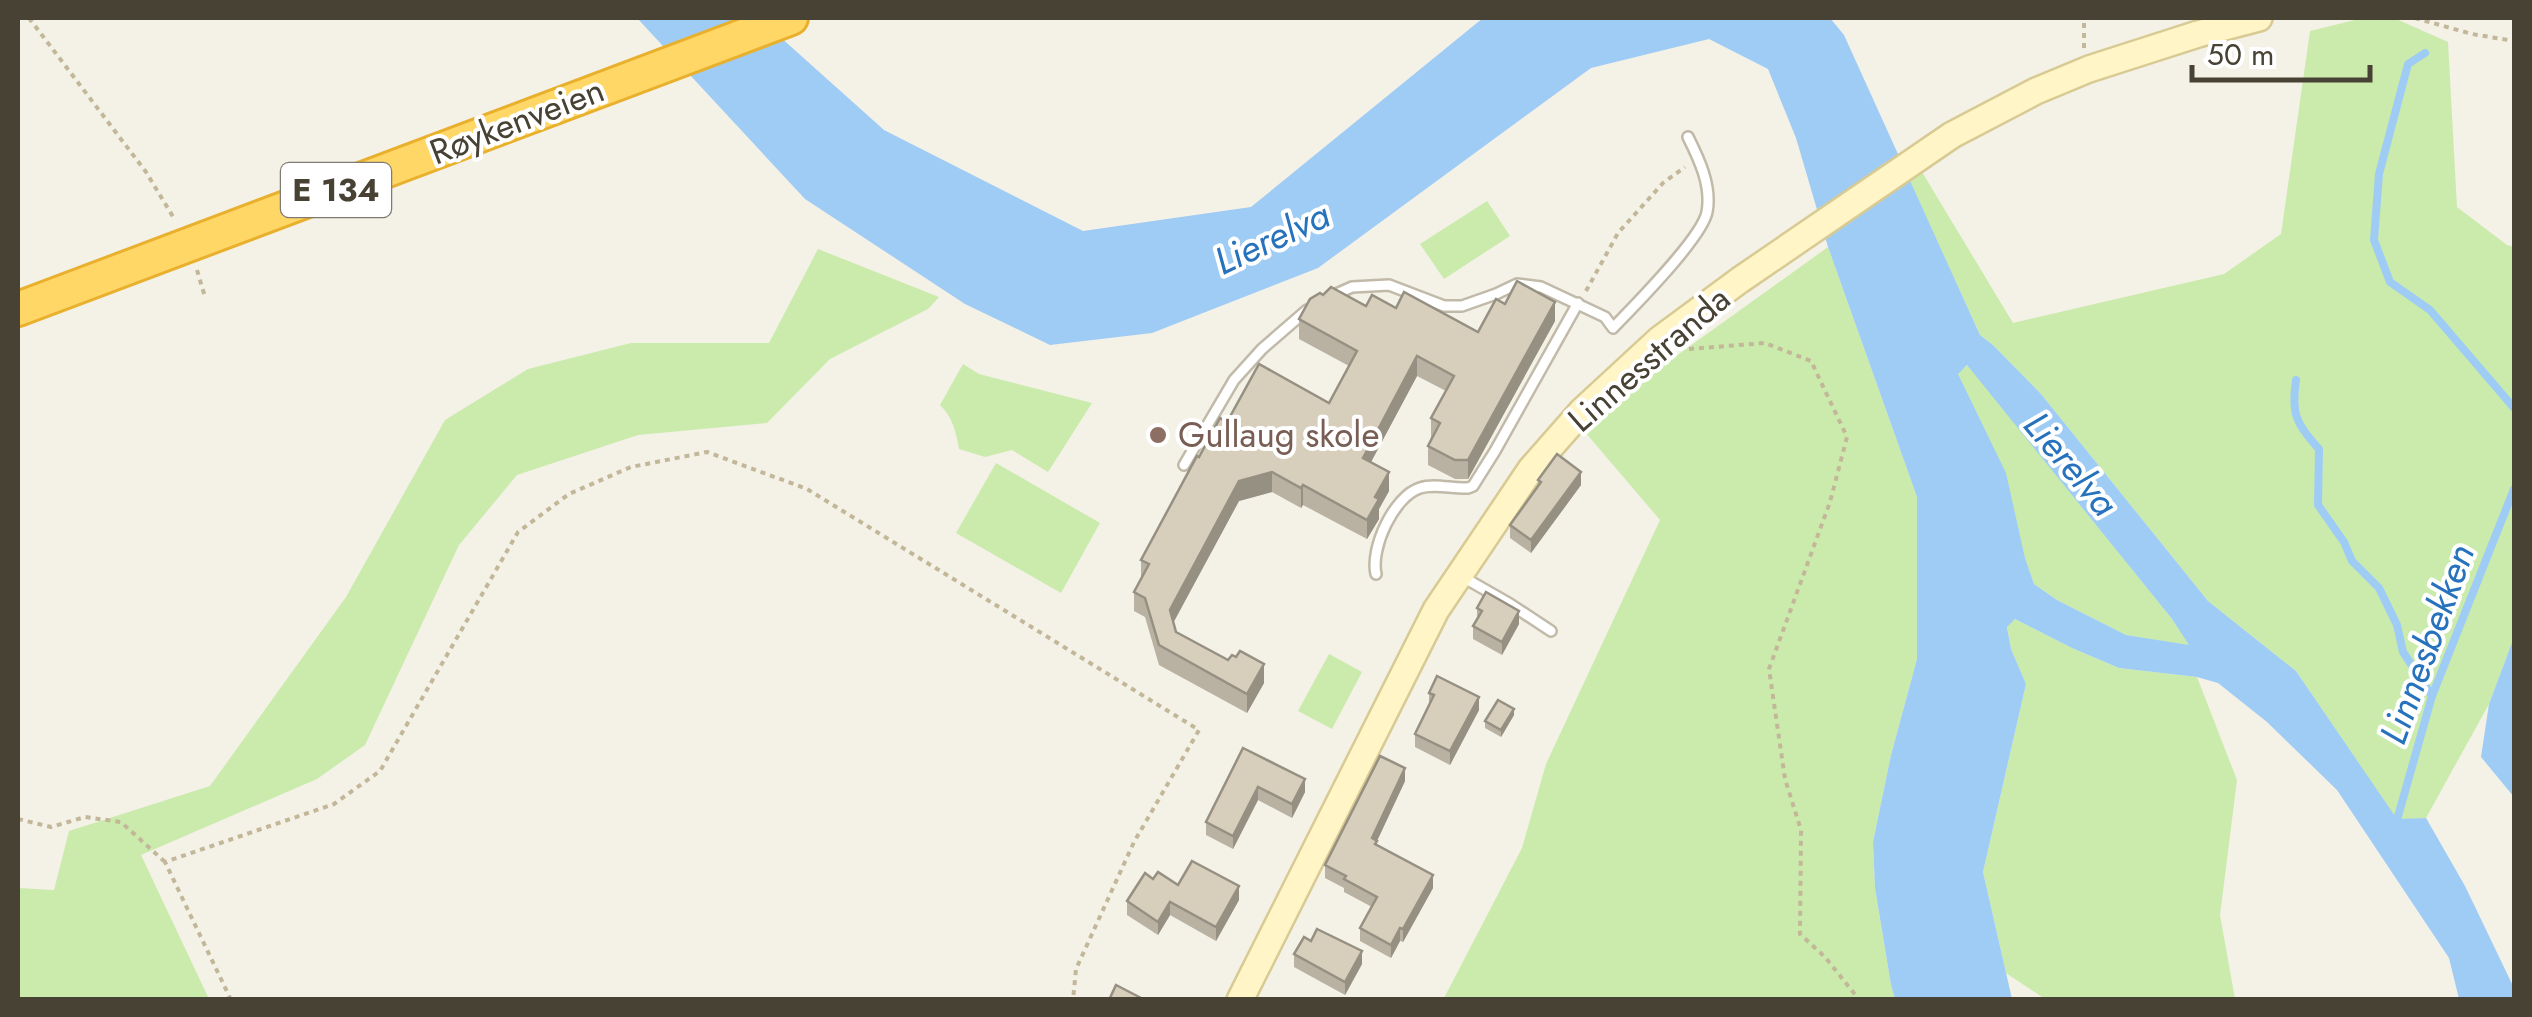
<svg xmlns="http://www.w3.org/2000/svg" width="2532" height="1017" viewBox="0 0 2532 1017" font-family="Jost,sans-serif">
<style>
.green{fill:#cbebad}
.water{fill:#9fccf5;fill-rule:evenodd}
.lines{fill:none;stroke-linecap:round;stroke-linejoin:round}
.stream{stroke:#9fccf5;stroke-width:8}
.lane-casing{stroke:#c1baa9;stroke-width:14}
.secondary-casing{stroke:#d8ca93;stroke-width:30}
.highway-casing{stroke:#e8b02d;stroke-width:38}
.path{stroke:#c3b799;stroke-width:4;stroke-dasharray:5 5;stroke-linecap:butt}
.lane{stroke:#fff;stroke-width:9}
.secondary{stroke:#fff5c6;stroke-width:25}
.highway{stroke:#ffd767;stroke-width:32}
.wall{fill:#b9b1a1}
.shaded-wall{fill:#969083}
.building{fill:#d7cebb;stroke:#969083;stroke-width:2.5}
.education-dot{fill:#8d6e63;stroke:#fff;stroke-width:4}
.labels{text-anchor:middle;stroke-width:8;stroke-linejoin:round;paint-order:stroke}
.shield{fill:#fff;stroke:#7f7b72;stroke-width:2.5}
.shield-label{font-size:32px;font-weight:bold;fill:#484235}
.street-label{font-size:35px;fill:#484235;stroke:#fff}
.education-label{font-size:35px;fill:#785e54;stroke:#fff;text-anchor:start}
.water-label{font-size:38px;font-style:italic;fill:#2672bc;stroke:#fff}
</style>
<rect width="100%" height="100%" fill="#f4f1e7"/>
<!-- green -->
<g class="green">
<polygon points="2363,18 2394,18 2448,42 2457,207 2507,245 2514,247 2514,637 2489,704 2426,818 2397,820 2296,671 2208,601 2041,394 1993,345 1980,335 1909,180 1922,172 2013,323 2224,274 2281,234 2310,31"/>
<polygon points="1487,201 1510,236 1444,279 1420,244"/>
<polygon points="1828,247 1917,497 1917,659 1891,755 1873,842 1875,888 1891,985 1895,999 1443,1000 1522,848 1546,764 1660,520 1585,432 1665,364"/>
<polygon points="818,249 939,297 928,309 830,359 767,423 638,435 517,475 459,545 365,745 317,779 141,855 209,999 18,999 18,888 54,890 69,831 210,786 346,597 445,420 528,369 631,343 769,343"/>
<path d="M 963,364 L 979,374 L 1092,403 L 1048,472 L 1012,450 L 985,457 L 959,449 C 956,433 953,417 940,405 Z"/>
<polygon points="1968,365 2172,619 2190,646 2126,635 2057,600 2034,584 1957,373"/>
<polygon points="996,463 1100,523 1061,593 956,533"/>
<polygon points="2015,619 2072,648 2119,668 2197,677 2237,780 2220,915 2235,999 2045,999 2006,973 1983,872 2026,684 2011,649 2007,626"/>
<polygon points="1329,654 1362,672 1332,729 1298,711"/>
</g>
<!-- water -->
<g class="water">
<path d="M 637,18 L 759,18 L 884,130 L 1083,231 L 1251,207 L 1483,18 L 1830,18 L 1844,35 L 1980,335 L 1993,345 L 2041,394 L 2208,601 L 2296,671 L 2397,819 L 2426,818 L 2465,886 L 2514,988 L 2514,999 L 2459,999 L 2449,958 L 2337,790 L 2267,722 L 2218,683 L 2197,677 L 2119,668 L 2072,648 L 2015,619 L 2007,627 L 2011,649 L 2026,684 L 1983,872 L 2012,999 L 1895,999 L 1891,985 L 1875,888 L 1873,842 L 1891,755 L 1917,659 L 1917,497 L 1828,247 L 1796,138 L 1768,69 L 1709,39 L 1591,68 L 1318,268 L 1152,333 L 1050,345 L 965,304 L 805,199 ZM 1967,365 L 2172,619 L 2189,645 L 2126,635 L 2057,600 L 2034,584 L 2025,558 L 2006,473 L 1958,374 Z"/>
<polygon points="2514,637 2514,797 2481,757 2489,704"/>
</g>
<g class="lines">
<!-- stream -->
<g class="stream">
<polyline points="2425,53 2408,64 2379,174 2374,240 2390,282 2430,310 2514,408"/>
<path d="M 2296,380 C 2291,413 2296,424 2319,449 L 2318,505 L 2344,542 L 2352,561 L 2379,588 L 2397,625 L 2403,652 L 2432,696"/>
<polyline points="2397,820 2432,696 2514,489"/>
</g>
<defs>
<g id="lane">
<path d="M 1334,295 L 1352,287 L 1389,285 L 1444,306 L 1462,306 L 1496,294 L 1517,284 L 1541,287 L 1605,317 L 1613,328 C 1634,306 1702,238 1707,212 C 1712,186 1699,159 1688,137"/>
<polyline points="1184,465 1234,380 1262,349 1307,310"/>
<path d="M 1376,574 C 1370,548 1394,496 1420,488 C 1434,483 1453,489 1468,488 L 1473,486 L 1495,451 L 1578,303"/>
<polyline points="1461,576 1510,604 1551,631"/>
</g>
<polyline id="secondary" points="1240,1000 1436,610 1531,469 1582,411 1660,339 1740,280 1952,135 2036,91 2089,69 2198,34 2259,18"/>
<polyline id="highway" points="18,309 791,18"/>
</defs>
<!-- lane casing -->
<use href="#lane" class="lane-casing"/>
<!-- secondary casing -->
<use href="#secondary" class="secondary-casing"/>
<!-- highway casing -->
<use href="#highway" class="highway-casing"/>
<!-- path -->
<g class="path">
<polyline points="29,18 146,172 175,220"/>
<polyline points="2415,18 2472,34 2514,41"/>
<polyline points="2084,48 2084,18"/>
<polyline points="197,270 205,297"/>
<polyline points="1586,291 1618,233 1663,183 1685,167"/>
<polyline points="1689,349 1765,343 1811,361 1847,437 1830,502 1769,669 1785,779 1801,830 1800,934 1825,957 1857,997 1856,1000"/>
<polyline points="18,819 51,827 85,817 121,822 165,862"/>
<polyline points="231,1000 165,862 334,804 380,771 518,532 569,494 631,467 707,452 807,489 1199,730 1134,842 1076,969 1073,1000"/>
</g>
<!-- lane -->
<use href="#lane" class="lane"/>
<!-- secondary -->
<use href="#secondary" class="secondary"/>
<!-- highway -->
<use href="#highway" class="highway"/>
</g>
<!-- wall -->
<g class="wall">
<polygon points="1505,304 1555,321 1468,479 1455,479 1428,465 1428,446 1431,437 1431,418 1446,391 1417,376 1371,462 1389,491 1379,509 1379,519 1367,539 1303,505 1301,508 1272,492 1239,501 1173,622 1176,632 1264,683 1247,713 1159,665 1145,617 1134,611 1134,592 1141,579 1141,560 1199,457 1227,422 1329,403 1349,366 1299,339 1299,319 1366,306 1396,308 1478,332"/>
<polygon points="1538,480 1581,485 1531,553 1510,538 1510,525 1538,486"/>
<polygon points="1477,608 1519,624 1502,655 1473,639 1473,626 1477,620"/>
<polygon points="1429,693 1479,710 1450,765 1415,747 1415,734 1429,706"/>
<polygon points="1514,715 1501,737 1485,728 1485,721"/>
<polygon points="1243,748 1305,792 1292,818 1258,800 1233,849 1206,835 1206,822"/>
<polygon points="1405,781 1377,841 1377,845 1433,888 1403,942 1400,941 1391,958 1360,941 1360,928 1372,907 1344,892 1344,888 1325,878 1325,865"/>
<polygon points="1153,879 1239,900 1216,941 1170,915 1158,935 1127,915 1127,901"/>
<polygon points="1294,954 1362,964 1345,995 1294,967"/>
</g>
<!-- shaded-wall -->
<g class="shaded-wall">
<polygon points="1555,302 1555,321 1468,479 1468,460"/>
<polygon points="1417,356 1417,376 1363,477 1363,458"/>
<polygon points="1272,472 1272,492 1239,501 1170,629 1170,610 1239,481"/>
<polygon points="1389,472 1389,491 1379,509 1379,519 1367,539 1367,520 1375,497"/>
<polygon points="1581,472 1581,485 1531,553 1531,540"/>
<polygon points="1303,485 1303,505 1301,508 1301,488"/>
<polygon points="1519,611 1519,624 1502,655 1502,642"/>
<polygon points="1264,664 1264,683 1247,713 1247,694"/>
<polygon points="1479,697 1479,710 1450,765 1450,751"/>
<polygon points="1514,709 1514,715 1501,737 1501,730"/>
<polygon points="1405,768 1405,781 1376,843 1377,841 1377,854 1372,838"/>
<polygon points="1305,779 1305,792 1292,818 1292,804"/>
<polygon points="1258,787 1258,800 1233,849 1233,836"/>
<polygon points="1433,875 1433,888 1403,942 1403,929"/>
<polygon points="1239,886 1239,900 1216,941 1216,927"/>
<polygon points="1170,902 1170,915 1158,935 1158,922"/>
<polygon points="1400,928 1400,941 1391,958 1391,945"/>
<polygon points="1362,951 1362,964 1345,995 1345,982"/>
</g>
<!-- building -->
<g class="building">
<polygon points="1517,281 1555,302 1468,460 1455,460 1428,446 1440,423 1431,418 1454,376 1417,356 1363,458 1389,472 1375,497 1379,499 1367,520 1303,485 1301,488 1272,472 1239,481 1170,610 1176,632 1228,660 1232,655 1236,657 1240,651 1264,664 1247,694 1159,645 1145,598 1134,592 1149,564 1141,560 1197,456 1199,457 1220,418 1227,422 1259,364 1329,403 1357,351 1299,319 1310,299 1320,293 1323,295 1331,287 1366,306 1372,295 1396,308 1404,292 1478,332 1496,299 1505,304"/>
<polygon points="1557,454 1581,472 1531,540 1510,525 1541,482 1538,480"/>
<polygon points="1486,592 1519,611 1502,642 1473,626 1482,611 1477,608"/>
<polygon points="1437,676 1479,697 1450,751 1415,734 1434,695 1429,693"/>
<polygon points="1498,700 1514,709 1501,730 1485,721"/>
<polygon points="1243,748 1305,779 1292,804 1258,787 1233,836 1206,822"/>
<polygon points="1380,756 1405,768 1372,838 1377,841 1375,844 1433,875 1403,929 1400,928 1391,945 1360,928 1377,897 1344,879 1346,876 1325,865"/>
<polygon points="1192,861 1239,886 1216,927 1170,902 1158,922 1127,901 1145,873 1153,879 1158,872 1178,885"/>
<polygon points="1317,929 1362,951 1345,982 1294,954 1304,937 1311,941"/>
<polygon points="1116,985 1145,1000 1109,1000"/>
</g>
<!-- markers -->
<circle class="education-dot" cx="1158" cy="435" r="10"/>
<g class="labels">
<!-- shield labels -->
<rect class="shield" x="281" y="163" width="110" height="54" rx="8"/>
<g class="shield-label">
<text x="336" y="201">E 134</text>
</g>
<!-- street labels -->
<g class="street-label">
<text transform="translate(517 121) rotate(-21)" y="12">Røykenveien</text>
<text transform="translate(1649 359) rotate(-41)" y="12">Linnesstranda</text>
</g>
<!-- education labels -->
<g class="education-label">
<text x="1178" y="447">Gullaug skole</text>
</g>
<!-- water labels -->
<g class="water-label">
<text transform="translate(1272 238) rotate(-25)" y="13">Lierelva</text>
<text transform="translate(2071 464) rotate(50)" y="13">Lierelva</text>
<text transform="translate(2427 644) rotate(-70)" y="13">Linnesbekken</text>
</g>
</g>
<!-- border -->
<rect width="2532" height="1017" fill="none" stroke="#484235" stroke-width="40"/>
<!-- scale -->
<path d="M2192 65v15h178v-15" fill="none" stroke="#484235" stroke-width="5"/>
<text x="2207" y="65" font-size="30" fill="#484235" stroke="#ffffff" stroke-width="8" paint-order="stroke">50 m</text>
</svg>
